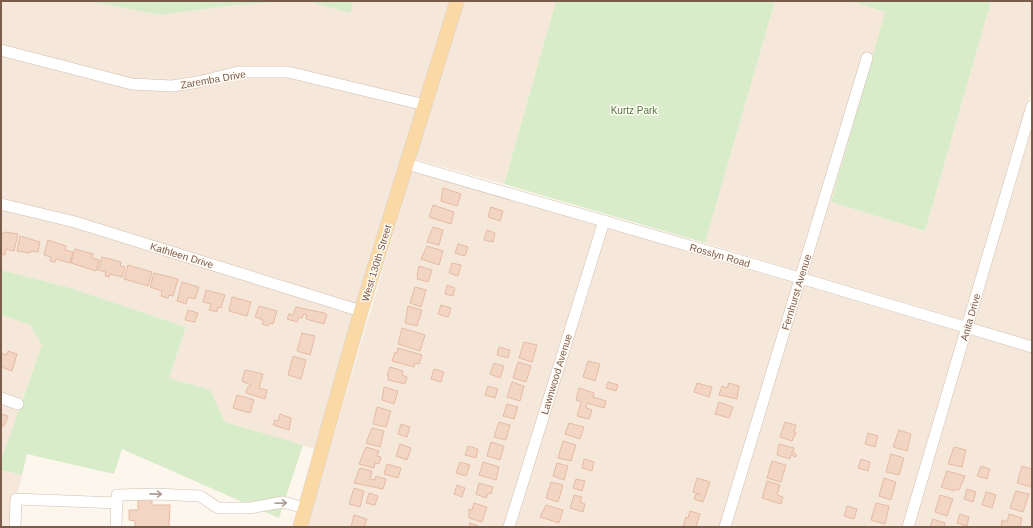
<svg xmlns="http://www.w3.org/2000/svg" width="1033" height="528" viewBox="0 0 1033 528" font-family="Arial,sans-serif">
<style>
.residential{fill:#f5e8da}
.green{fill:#d8ecc9}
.building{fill:#f3d5c3;stroke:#e6bba3}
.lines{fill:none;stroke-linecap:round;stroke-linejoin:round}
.minor-casing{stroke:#d1beb0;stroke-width:12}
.major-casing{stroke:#dad1cd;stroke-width:15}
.minor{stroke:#fff;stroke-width:11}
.major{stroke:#fbd9a5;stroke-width:14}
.oneway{stroke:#af9d94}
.labels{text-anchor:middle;stroke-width:3;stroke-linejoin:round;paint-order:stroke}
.street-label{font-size:10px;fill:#7a5c4d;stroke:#fffaf3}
.park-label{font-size:10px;fill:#537a41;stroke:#fffaf3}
</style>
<rect width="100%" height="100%" fill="#fdf6ec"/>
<!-- residential -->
<g class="residential">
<polygon points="1,1 88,1 160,15 227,6 289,1 306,1 351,13 353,1 454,1 318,450 225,422 210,390 169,378 186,327 67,287 1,270"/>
<polygon points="464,1 556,1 504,184 414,159"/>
<polygon points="775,1 849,1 885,12 831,202 925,231 991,1 1032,1 1032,89 964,320 705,243"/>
<polygon points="1032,128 1032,527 307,527 412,170 970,335"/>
<polygon points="1,315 30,325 42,345 22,400 1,392"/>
<polygon points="1,403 19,410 1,460"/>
<polygon points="1,470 22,475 9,527 1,527"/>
</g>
<!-- green -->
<g class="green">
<polygon points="88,1 289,1 227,6 160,15"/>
<polygon points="306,1 353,1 351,13"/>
<polygon points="556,1 775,1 705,243 504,184"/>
<polygon points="849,1 991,1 925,231 831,202 885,12"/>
<polygon points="1,270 67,287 186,327 169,378 210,390 225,422 303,445 279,518 122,449 114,474 27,454 22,475 1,470 1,460 42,345 30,325 1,315"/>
</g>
<!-- building -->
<g class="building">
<polygon points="443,188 461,194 457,206 441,201"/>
<polygon points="433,205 454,212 451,224 429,217"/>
<polygon points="491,207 503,211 500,221 488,217"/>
<polygon points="433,227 443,230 439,245 427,242"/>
<polygon points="487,230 495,233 493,242 484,240"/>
<polygon points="5,232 18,234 14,251 6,249 5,255 1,254 1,233 4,233"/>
<polygon points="20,236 40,242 38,252 30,251 30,253 17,251"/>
<polygon points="48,240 66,246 65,250 73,252 70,263 56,259 55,262 50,261 51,257 44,255"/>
<polygon points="458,244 468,247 465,256 455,253"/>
<polygon points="427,246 443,251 439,265 421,259"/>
<polygon points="75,249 93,254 92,258 99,260 96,271 71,263"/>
<polygon points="102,257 121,262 120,266 125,267 122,277 110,274 109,277 105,276 106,272 98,270"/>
<polygon points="452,263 461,265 458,276 449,273"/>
<polygon points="128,265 152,272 148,286 124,279"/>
<polygon points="419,266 432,270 428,282 417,279 418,276 417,275"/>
<polygon points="154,273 178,279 173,296 169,295 168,298 161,296 162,291 150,287"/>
<polygon points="182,282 199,287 195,299 188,297 186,304 177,301"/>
<polygon points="447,285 455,288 453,296 445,294"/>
<polygon points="415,287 426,290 421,307 410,303"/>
<polygon points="206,290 225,295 221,308 218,307 217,312 209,310 211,304 203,302"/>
<polygon points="232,297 251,302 247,316 229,311"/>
<polygon points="441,305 451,308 448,317 438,314"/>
<polygon points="259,306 277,311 273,324 269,323 268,326 262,324 263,320 255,317"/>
<polygon points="408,306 422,310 417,326 405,323"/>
<polygon points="296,307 324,313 327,315 324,324 306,319 307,315 304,314 302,318 299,317 297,322 287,319 289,314 293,315"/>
<polygon points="188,310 198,313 195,322 185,320"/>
<polygon points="402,328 425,335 420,351 398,344"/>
<polygon points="302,333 315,336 310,355 297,351"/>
<polygon points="524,342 537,345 532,362 519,358"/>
<polygon points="499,347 510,350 508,358 497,355"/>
<polygon points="398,348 422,355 419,364 415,363 414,367 392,361 395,352 397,353"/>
<polygon points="8,351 17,354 12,371 1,367 1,353 7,355"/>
<polygon points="293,356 306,360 301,379 288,375"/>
<polygon points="588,361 600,364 595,381 583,377"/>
<polygon points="518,362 531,366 526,382 513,378"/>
<polygon points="494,363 504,366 500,378 490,374"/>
<polygon points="390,367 403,371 402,375 407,377 405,384 388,380 389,377 387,376"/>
<polygon points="434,369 444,372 441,382 431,379"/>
<polygon points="245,370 263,374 259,388 267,390 265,399 246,393 248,387 250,387 251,385 242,381"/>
<polygon points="512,382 524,386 520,401 507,397"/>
<polygon points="608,382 618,385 616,391 606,388"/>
<polygon points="697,383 712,387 709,397 694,392"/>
<polygon points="729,383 739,386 737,399 719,395 722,386 727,388"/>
<polygon points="488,386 498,389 495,398 485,395"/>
<polygon points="384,387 398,391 394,404 382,400"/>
<polygon points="579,388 594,393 593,397 606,401 604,408 587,403 586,408 592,410 589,419 577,416 581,402 576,400"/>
<polygon points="237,395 254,400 250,413 233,408"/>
<polygon points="719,402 733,407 729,418 715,414"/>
<polygon points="507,404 518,407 514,419 503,416"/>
<polygon points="377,407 391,411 386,427 373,424"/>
<polygon points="1,414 8,416 4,426 1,425"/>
<polygon points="280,414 291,418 289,430 273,425 275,420 278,421"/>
<polygon points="499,422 510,425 506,440 494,437"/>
<polygon points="785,422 796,425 794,432 796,433 792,441 780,437"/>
<polygon points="569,423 584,427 580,439 565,434"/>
<polygon points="401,424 410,427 407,437 398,434"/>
<polygon points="372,428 384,431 380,447 366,443"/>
<polygon points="899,430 911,434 907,451 893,447"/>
<polygon points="868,433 878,436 875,447 865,444"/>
<polygon points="563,441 576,445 571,461 558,458"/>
<polygon points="491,442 504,446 500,460 487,456"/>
<polygon points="400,444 411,448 407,460 396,456"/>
<polygon points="779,444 794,448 793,452 791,452 796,454 796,457 791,455 790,459 777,455"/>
<polygon points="468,446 478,449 476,458 465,455"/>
<polygon points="366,447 379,451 377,456 381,457 379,464 375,463 374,468 359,464"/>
<polygon points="954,447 966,450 962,467 948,464"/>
<polygon points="891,454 904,458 899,475 886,472"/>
<polygon points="584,459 594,462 592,471 582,468"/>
<polygon points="861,459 870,462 868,471 858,468"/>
<polygon points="772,461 786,465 781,482 767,478"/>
<polygon points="460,462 470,465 466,476 456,473"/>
<polygon points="483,462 499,467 496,480 479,475"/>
<polygon points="557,463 568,466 564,480 553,476"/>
<polygon points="387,464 401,468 398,478 384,474"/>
<polygon points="981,466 990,469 987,479 977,476"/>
<polygon points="1022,466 1032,469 1031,487 1017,483"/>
<polygon points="360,468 372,471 370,479 375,480 376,476 386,479 383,489 354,483"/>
<polygon points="947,471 965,476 959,490 955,489 954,491 941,487"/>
<polygon points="697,478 710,482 703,502 694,499 696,494 700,494 693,492"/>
<polygon points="884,478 896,482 891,500 879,496"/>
<polygon points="576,479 585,481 582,491 573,488"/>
<polygon points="767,481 780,485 777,495 783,497 781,504 762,498"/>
<polygon points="551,482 563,485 558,502 546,498"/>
<polygon points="479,483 493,487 491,494 488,493 486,498 476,494"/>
<polygon points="457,485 465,488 462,497 454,494"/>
<polygon points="354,488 364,491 360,507 349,504"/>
<polygon points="967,489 976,492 973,502 964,499"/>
<polygon points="1016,491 1029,494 1023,512 1010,508"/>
<polygon points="986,492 996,495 992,508 982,505"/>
<polygon points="369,493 378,496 375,505 366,503"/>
<polygon points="574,495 582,497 580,502 585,504 583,512 570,508"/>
<polygon points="940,495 953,499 947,516 935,512"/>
<polygon points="138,497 152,498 152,505 170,505 169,527 135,527 135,521 129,520 129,510 138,510"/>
<polygon points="474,503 487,507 482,522 469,518 469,509 472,510"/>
<polygon points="876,503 889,506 885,524 871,520"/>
<polygon points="546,505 563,510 559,523 540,517"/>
<polygon points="847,506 857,509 854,519 844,516"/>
<polygon points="690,511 700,514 696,527 683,526 686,517 688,518"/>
<polygon points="960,514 969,517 967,526 957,523"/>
<polygon points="1009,514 1022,518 1020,527 1001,527 1002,520 1007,522"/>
<polygon points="354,515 367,519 364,527 351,527"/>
<polygon points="933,519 945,523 944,527 930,527"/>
<polygon points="470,523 481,527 469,527"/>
</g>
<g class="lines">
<defs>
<g id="minor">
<polyline points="1,50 132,84 172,86 198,82 238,72 288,72 425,105"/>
<polyline points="407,164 800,278 1032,347"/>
<polyline points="1,204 75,222 361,311"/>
<polyline points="1,398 18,404"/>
<polyline points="15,527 16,499 117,503"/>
<polyline points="116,527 117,495 155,494 200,496 218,508 250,508 283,502 305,508"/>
<polyline points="509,527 604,221"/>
<polyline points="725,527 867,58"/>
<polyline points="908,527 1032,106"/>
</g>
<polyline id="major" points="300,527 361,311 457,1"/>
</defs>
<!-- minor casing -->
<use href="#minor" class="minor-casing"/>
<!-- major casing -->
<use href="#major" class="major-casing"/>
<!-- minor -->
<use href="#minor" class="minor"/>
<!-- major -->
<use href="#major" class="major"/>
</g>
<!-- one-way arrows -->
<defs><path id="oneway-shaft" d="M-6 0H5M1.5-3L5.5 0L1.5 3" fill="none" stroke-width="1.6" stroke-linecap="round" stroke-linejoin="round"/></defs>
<g class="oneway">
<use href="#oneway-shaft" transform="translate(156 494) rotate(1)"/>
<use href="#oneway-shaft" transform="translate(281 503) rotate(-2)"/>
</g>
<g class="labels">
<!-- street labels -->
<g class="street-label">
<text transform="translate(213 79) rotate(-10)" y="4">Zaremba Drive</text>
<text transform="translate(182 255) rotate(17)" y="4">Kathleen Drive</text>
<text transform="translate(720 255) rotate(16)" y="4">Rosslyn Road</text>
<text transform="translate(376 263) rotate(-73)" y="4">West 130th Street</text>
<text transform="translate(796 292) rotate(-73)" y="4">Fernhurst Avenue</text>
<text transform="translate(970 317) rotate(-74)" y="4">Anita Drive</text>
<text transform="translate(556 374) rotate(-73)" y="4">Lawnwood Avenue</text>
</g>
<!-- park labels -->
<g class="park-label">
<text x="634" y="114">Kurtz Park</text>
</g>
</g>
<!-- border -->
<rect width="1033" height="528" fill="none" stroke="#7a5c4d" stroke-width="4"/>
</svg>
